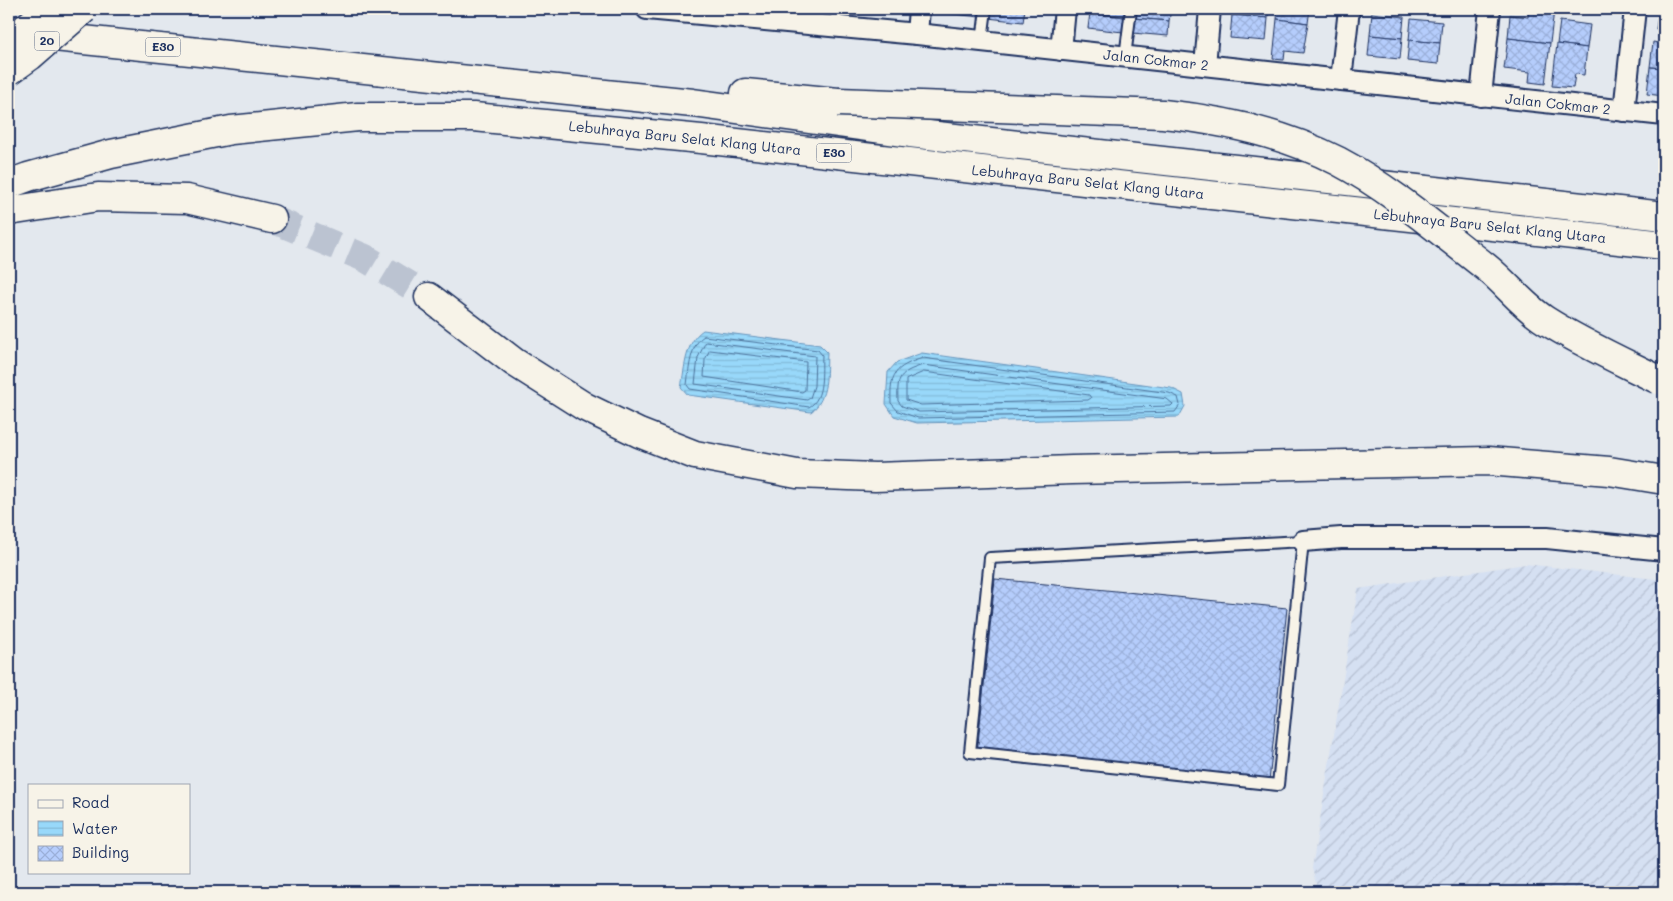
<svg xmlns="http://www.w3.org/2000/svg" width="1673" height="901" viewBox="0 0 1673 901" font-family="Mali,sans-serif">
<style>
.industrial{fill:url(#industrial-furrows)}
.water{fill:url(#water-rules);stroke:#6694bc}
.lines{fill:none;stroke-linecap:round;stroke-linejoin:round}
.shore{stroke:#4d739c;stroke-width:1}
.building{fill:url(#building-cross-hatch);stroke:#1b2f5e}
.highway-tunnel{stroke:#bbc3d1;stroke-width:28;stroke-dasharray:28 14;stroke-linecap:butt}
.lane-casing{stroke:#1b2f5e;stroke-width:14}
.street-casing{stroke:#1b2f5e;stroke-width:24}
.highway-casing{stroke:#1b2f5e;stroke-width:31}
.lane{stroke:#f7f3e8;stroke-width:10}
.street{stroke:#f7f3e8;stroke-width:20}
.highway{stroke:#f7f3e8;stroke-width:28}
.highway-bridge-casing{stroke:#1b2f5e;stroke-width:31;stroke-linecap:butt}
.highway-bridge{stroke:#f7f3e8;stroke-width:28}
.labels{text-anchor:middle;stroke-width:4;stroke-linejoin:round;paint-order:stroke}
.shield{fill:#f7f3e8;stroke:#5d6a87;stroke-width:1}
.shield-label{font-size:12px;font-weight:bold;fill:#1b2f5e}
.street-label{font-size:14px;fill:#1b2f5e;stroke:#f7f3e8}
</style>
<defs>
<pattern id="industrial-furrows" width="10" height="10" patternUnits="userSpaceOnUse" patternTransform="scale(1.25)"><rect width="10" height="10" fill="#d5e0f2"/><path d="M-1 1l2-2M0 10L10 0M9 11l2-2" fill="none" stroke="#b6c0d2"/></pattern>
<pattern id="water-rules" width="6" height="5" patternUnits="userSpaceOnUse" patternTransform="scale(1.25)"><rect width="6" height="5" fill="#98d8fa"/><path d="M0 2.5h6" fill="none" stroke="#82bad9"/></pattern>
<pattern id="building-cross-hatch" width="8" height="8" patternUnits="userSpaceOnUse" patternTransform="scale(1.25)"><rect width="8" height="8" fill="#b5cdfc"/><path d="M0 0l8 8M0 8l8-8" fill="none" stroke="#9bb0da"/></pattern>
</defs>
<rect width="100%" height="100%" fill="#e3e8ee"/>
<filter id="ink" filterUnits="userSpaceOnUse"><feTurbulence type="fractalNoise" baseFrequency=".02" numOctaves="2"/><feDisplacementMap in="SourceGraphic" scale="10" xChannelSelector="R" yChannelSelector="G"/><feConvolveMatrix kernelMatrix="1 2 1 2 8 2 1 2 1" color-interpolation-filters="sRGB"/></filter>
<g filter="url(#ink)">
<!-- industrial -->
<polygon class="industrial" points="1526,564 1664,580 1664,892 1318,892 1312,868 1358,589"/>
<!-- water -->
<g class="water">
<path d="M 703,330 L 820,345 L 827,352 C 826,373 829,398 811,412 L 688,395 L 681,387 C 685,368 685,342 703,330 Z"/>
<polygon points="922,353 1171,388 1183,394 1185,406 1179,417 917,423 894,416 886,404 888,372 897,362"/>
</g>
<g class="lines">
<!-- shore -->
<g class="shore">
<path d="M 704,336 L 818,350 L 822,355 C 821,371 825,398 809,407 L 690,389 L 687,385 C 689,370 690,344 704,336 Z"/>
<polygon points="706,342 815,356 814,386 810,398 807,400 695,384 698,358"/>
<polygon points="710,350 806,362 805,390 802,392 704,377 705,360"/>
<path d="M 923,358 L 1169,393 L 1178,397 L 1180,405 L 1175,412 L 918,418 L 898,411 L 891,403 C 890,374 894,367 923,358 Z"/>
<path d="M 923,365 L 1167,399 L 1173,404 L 1171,406 L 919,412 L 902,406 L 898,401 C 897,376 899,373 923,365 Z"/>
<polygon points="924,372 1089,395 1091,398 1088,400 921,405 906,400 906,380"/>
</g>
</g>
<!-- building -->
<g class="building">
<polygon points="946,9 981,9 980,17 945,13"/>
<polygon points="990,9 1025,9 1023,22 988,18"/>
<polygon points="1091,9 1126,9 1125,17 1090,13"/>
<polygon points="1134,9 1171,9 1169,21 1133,18"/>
<polygon points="1232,9 1269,9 1268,18 1232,15"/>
<polygon points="1278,9 1310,9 1308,23 1277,19"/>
<polygon points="1535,9 1554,10 1550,43 1508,38 1510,15 1528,17 1529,12 1535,12"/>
<polygon points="1659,9 1664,9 1664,30 1656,29"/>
<polygon points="1090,13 1125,17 1123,32 1088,28"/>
<polygon points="1372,13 1404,17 1402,38 1370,35"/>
<polygon points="1232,15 1268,18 1266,41 1230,38"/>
<polygon points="1133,18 1169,21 1168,36 1132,33"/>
<polygon points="1277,19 1308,23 1303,53 1285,51 1284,60 1273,59"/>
<polygon points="1411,19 1442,22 1440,43 1409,40"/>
<polygon points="1560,21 1590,25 1587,48 1557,44"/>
<polygon points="1370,35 1402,38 1400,59 1368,56"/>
<polygon points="1508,38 1550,43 1545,84 1529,82 1530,72 1504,69"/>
<polygon points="1409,40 1440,43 1438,64 1407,61"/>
<polygon points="1653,42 1664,44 1664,68 1650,67"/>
<polygon points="1557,44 1587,48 1584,75 1575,74 1573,88 1552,86"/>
<polygon points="1650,67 1664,68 1664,96 1647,94"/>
<polygon points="995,579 1287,608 1269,782 977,753"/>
</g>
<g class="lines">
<!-- highway-tunnel -->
<polyline class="highway-tunnel" points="272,219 365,258 429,297"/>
<defs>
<g id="lane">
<polyline points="835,26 837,9"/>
<polyline points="982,41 986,9"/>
<polyline points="1125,57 1131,9"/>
<polygon points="1303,541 1278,785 970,752 990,558"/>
</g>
<g id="street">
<polyline points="647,9 917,34 1664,115"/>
<polyline points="917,34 919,9"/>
<polyline points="1061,50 1065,9"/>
<polyline points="1205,65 1210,9"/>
<polyline points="1341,80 1349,9"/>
<polyline points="1481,96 1490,9"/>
<polyline points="1624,111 1635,9"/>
<polyline points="1303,541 1341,538 1547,538 1664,550"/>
</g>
<g id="highway">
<polyline points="35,35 693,103 910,133 1664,216"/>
<polyline points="745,93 838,102"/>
<polyline points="9,184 28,177 111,154 231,130 358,117 474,117 701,139 1664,245"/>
<polyline points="9,211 98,197 187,199 272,219"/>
<polyline points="429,297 514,362 585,407 639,433 695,455 797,474 875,477 1072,470 1488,461 1609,471 1664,480"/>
</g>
</defs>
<!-- lane casing -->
<use href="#lane" class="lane-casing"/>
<!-- street casing -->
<use href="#street" class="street-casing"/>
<!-- highway casing -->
<use href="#highway" class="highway-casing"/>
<!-- lane -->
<use href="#lane" class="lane"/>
<!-- street -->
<use href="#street" class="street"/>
<!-- highway -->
<use href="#highway" class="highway"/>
<defs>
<g id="highway-bridge">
<polyline points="9,42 49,9"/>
<polyline points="9,71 30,56 84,9"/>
<path d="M 838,102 L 1163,114 C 1223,120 1283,133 1338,161 C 1391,189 1438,230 1486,267 C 1506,283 1523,306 1545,320 C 1581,343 1621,361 1659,380"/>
</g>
</defs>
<!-- highway-bridge casing -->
<use href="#highway-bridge" class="highway-bridge-casing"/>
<!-- highway-bridge -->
<use href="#highway-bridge" class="highway-bridge"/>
</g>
</g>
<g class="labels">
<!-- shield labels -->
<g class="shield">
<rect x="34.5" y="31.5" width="25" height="19" rx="4"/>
<rect x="145.5" y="37.5" width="35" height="19" rx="4"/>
<rect x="816.5" y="143.5" width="35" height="19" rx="4"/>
</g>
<g class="shield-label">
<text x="47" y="45">20</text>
<text x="163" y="51">E30</text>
<text x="834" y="157">E30</text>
</g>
<!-- street labels -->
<g class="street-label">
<text transform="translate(1156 60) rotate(6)" y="5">Jalan Cokmar 2</text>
<text transform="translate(1558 104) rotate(6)" y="5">Jalan Cokmar 2</text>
<text transform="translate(685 138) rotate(6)" y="5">Lebuhraya Baru Selat Klang Utara</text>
<text transform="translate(1088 182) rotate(6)" y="5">Lebuhraya Baru Selat Klang Utara</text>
<text transform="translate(1490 226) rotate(6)" y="5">Lebuhraya Baru Selat Klang Utara</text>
</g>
</g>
<!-- margin -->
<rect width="1673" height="901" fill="none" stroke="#f7f3e8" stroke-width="30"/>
<rect x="15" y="15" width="1643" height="871" fill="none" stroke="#1b2f5e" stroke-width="2" filter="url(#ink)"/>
<!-- legend -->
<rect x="28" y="784" width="162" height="90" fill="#f7f3e8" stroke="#9fa5b1"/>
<rect x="38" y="800" width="25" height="8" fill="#f7f3e8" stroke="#9fa5b1"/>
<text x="72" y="808" font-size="15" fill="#1b2f5e">Road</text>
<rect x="38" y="821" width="25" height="15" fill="url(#water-rules)" stroke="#9fa5b1"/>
<text x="72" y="834" font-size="15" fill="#1b2f5e">Water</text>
<rect x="38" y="846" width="25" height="15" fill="url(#building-cross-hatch)" stroke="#9fa5b1"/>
<text x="72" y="858" font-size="15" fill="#1b2f5e">Building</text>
</svg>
